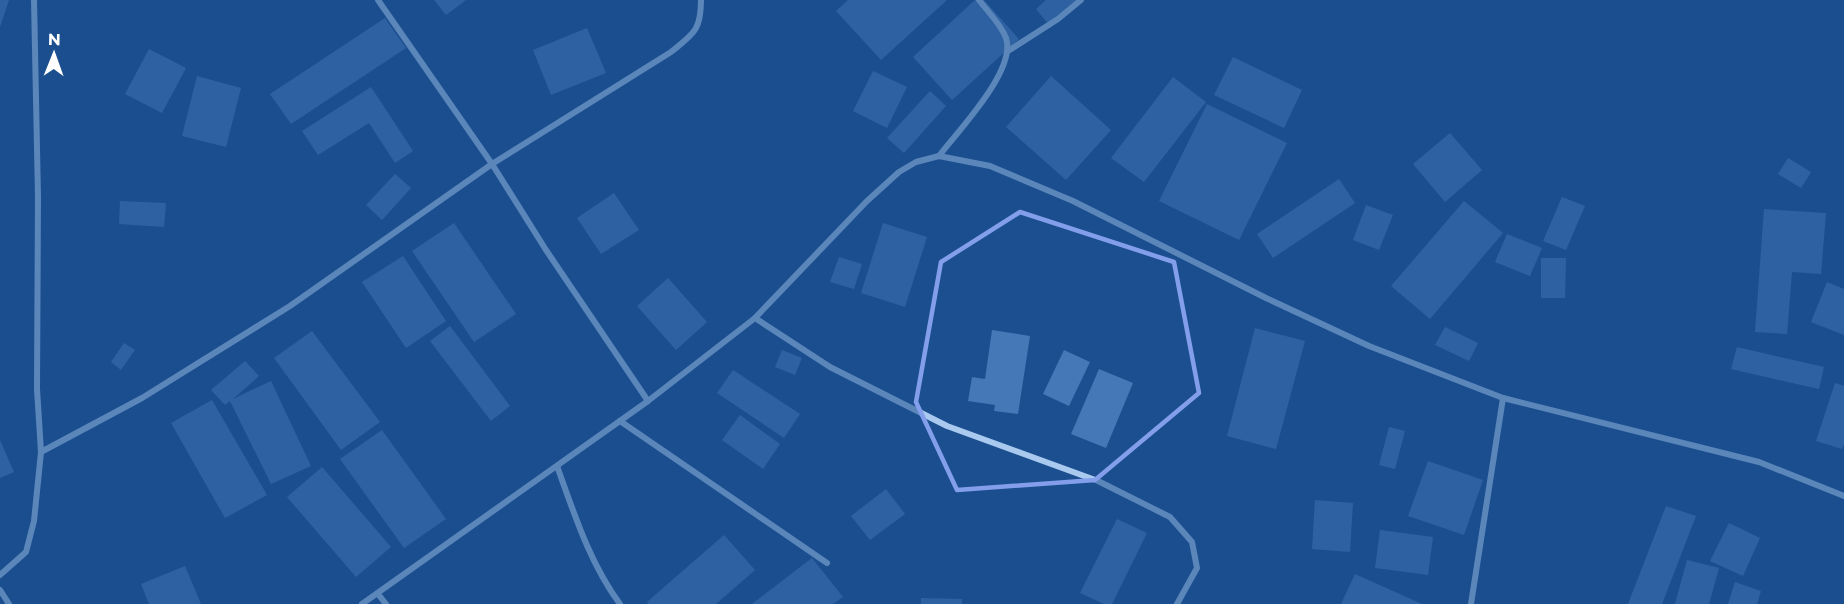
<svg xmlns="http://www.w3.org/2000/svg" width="1844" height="604" viewBox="0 0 1844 604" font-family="Montserrat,sans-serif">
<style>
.building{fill:#4478b7}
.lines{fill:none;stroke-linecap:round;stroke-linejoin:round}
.street{stroke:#a9c9ee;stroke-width:6}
.marked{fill:none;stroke:#839eea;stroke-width:4.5;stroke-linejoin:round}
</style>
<rect width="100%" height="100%" fill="#1b4f8f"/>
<!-- building -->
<g class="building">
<polygon points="0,0 9,0 0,27"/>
<polygon points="434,0 466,0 446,15"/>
<polygon points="848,0 947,0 881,60 836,11"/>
<polygon points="975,0 984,0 1019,39 952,100 913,57"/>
<polygon points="1046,0 1078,0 1049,25 1036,9"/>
<polygon points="385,18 406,48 291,124 270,94"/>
<polygon points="587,28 606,73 551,95 533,50"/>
<polygon points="149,49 186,68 162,113 125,94"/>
<polygon points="1233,57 1302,90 1284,128 1214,95"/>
<polygon points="873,71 907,87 887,128 853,111"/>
<polygon points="197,76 241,88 226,147 182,136"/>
<polygon points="1051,76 1111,130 1066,180 1006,127"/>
<polygon points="1173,77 1206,102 1144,182 1111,158"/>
<polygon points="371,87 413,151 395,163 369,123 318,155 302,131"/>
<polygon points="930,91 946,106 904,153 887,138"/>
<polygon points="1207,104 1287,143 1239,240 1159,201"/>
<polygon points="1450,133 1482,170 1445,202 1413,164"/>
<polygon points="1788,158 1811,172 1801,188 1778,174"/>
<polygon points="395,174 411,188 382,220 366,205"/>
<polygon points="1339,179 1355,203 1273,258 1257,234"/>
<polygon points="614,193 639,230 601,254 577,218"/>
<polygon points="1562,197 1585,206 1566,250 1543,241"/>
<polygon points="120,201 166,203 164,227 119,224"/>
<polygon points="1464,201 1503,233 1430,319 1391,286"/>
<polygon points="1366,205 1393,215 1379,250 1353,240"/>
<polygon points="1764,209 1826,213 1821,274 1792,272 1787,334 1755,332"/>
<polygon points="454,223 516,314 474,342 412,251"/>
<polygon points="883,223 927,237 905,307 861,293"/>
<polygon points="1507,234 1542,248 1530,276 1495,262"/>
<polygon points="403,256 446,321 406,348 362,282"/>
<polygon points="839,257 862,264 854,289 830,282"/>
<polygon points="1541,258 1566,258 1565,298 1541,298"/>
<polygon points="668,278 707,322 676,350 637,306"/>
<polygon points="1827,282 1844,289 1844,335 1811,322"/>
<polygon points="450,326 510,406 491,421 430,341"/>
<polygon points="1445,327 1478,343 1469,361 1435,345"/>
<polygon points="1255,328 1305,341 1276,449 1227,436"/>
<polygon points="992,330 1030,336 1018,414 994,411 995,405 968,401 972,377 985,379"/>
<polygon points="312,331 380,422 341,450 274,358"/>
<polygon points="124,343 135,350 121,370 111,362"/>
<polygon points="1737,347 1824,367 1819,389 1731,369"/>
<polygon points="782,350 802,358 795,375 775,367"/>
<polygon points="1064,350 1090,362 1069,406 1043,394"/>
<polygon points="245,361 259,376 233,399 271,381 311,466 271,484 230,401 225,405 211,390"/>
<polygon points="1099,369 1133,383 1106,448 1071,434"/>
<polygon points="733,370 800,414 784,438 717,393"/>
<polygon points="1835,383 1844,386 1844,444 1842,449 1816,441"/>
<polygon points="212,400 267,495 225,518 171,423"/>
<polygon points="740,415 780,444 763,469 722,440"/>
<polygon points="1389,427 1405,431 1395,469 1379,465"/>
<polygon points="382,430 446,519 404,548 340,459"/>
<polygon points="0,440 14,472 0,478"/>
<polygon points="1428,461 1483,480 1464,535 1408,516"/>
<polygon points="322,467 391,547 356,577 287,497"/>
<polygon points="886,489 905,514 870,540 851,516"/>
<polygon points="1315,500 1353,503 1350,552 1312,549"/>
<polygon points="1666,506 1696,516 1662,604 1628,604"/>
<polygon points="1117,519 1147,533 1112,604 1104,604 1080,593"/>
<polygon points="1729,523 1760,538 1743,576 1710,561"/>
<polygon points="1380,530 1433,537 1428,575 1375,568"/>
<polygon points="724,535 755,570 716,604 648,604 647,602"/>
<polygon points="812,558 843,597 833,604 752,604"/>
<polygon points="1687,560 1719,568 1709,604 1675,604"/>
<polygon points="185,566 201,604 149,604 141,584"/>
<polygon points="1355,574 1422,604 1341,604"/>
<polygon points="1735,582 1761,591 1757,604 1728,604"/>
<polygon points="921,598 962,599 962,604 921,604"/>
</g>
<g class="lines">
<!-- street -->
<g class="street">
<polyline points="378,0 492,164 546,250 648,401"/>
<polyline points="1008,51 1058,19 1081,0"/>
<path d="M 939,156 C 958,131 1017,70 1006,38 C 1001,24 988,12 979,0"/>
<polyline points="755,318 830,367 947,426 1098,481 1170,517 1192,542 1197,568 1177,604"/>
<polyline points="620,421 827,563"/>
<path d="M 41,452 L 142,398 L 290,306 L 492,164 L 671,52 C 693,34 701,31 701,0"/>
<path d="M 557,466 C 574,513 590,564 620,604"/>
<polyline points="0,575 26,552 34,521 41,452 37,389 38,197 34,0"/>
<polyline points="0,590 9,604"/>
<polyline points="378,594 386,604"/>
<polyline points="362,604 648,401 755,318 867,201 899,172 916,162 939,156 990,166 1073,201 1266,298 1369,346 1503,398 1759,462 1844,496"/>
<polyline points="1471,604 1503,398"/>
</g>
</g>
<!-- marked area -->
<path d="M0 0H1844V604H0ZM 1020,212 L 1174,262 L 1199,393 L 1095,480 L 957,490 L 916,402 L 941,262 Z" fill="#1b4f8f" fill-opacity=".55" fill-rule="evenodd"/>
<path class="marked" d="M 1020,212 L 1174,262 L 1199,393 L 1095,480 L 957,490 L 916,402 L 941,262 Z"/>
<!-- north arrow -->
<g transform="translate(54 54) rotate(1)" stroke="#1b4f8f" stroke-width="4.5" paint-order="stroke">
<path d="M0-4.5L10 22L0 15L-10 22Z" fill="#ffffff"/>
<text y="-9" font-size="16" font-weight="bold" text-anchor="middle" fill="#ffffff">N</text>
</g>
</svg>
